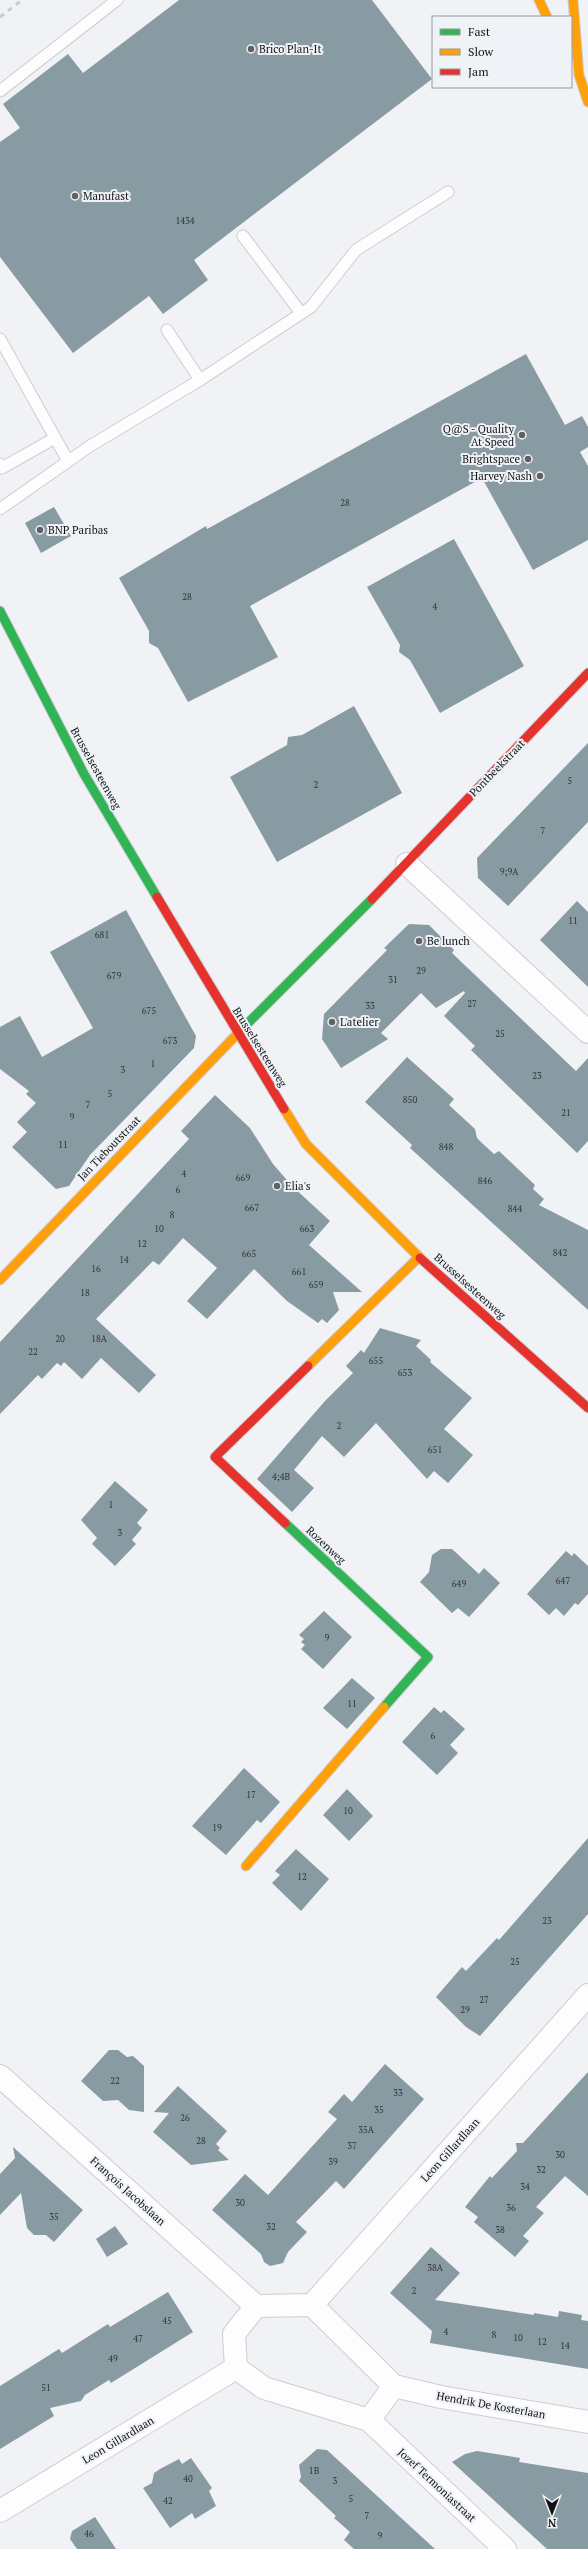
<svg xmlns="http://www.w3.org/2000/svg" width="588" height="2549" viewBox="0 0 588 2549" font-family="'PT Serif',serif">
<style>
.building{fill:#899ba2}
.lines{fill:none;stroke-linecap:round;stroke-linejoin:round}
.lane-casing{stroke:#cdced1;stroke-width:13}
.street-casing{stroke:#cdced1;stroke-width:24}
.fast-casing{stroke:#cdced1;stroke-width:11}
.slow-casing{stroke:#cdced1;stroke-width:11}
.jam-casing{stroke:#cdced1;stroke-width:11}
.lane{stroke:#fdfdfe;stroke-width:11}
.street{stroke:#fdfdfe;stroke-width:22}
.fast{stroke:#30b455;stroke-width:9}
.slow{stroke:#ff9f0a;stroke-width:9}
.jam{stroke:#e5322d;stroke-width:9}
.rail{stroke:#cbcccd;stroke-width:3;stroke-dasharray:5 5;stroke-linecap:butt}
.poi-dot{fill:#606163;stroke:#eff2f6;stroke-width:1.5}
.labels{text-anchor:middle;stroke-width:4;stroke-linejoin:round;paint-order:stroke}
.number-label{font-size:9px;fill:#303538}
.poi-label{font-size:11px;fill:#121315;stroke:#eff2f6;text-anchor:start}
.street-label{font-size:11px;fill:#121315;stroke:#eff2f6}
</style>
<rect width="100%" height="100%" fill="#f0f2f5"/>
<!-- building -->
<g class="building">
<polygon points="179,0 372,0 432,79 194,260 208,280 163,314 149,296 73,353 0,257 0,142 20,128 3,104 68,54 83,73"/>
<polygon points="526,354 565,425 582,416 588,427 588,447 580,452 588,466 588,540 533,570 482,478 250,606 278,657 188,702 158,648 149,643 149,631 119,578 206,526 207,529"/>
<polygon points="54,507 71,536 41,553 25,523"/>
<polygon points="454,539 524,666 440,713 410,660 399,652 400,645 367,587"/>
<polygon points="354,706 402,793 277,862 230,777 287,745 288,737 302,735"/>
<polygon points="588,743 588,822 508,906 478,878 477,858"/>
<polygon points="577,901 588,912 588,987 540,940"/>
<polygon points="126,910 196,1036 194,1048 90,1155 69,1186 56,1189 12,1147 27,1132 17,1122 36,1103 26,1094 29,1091 0,1069 0,1027 20,1016 42,1057 93,1028 50,952"/>
<polygon points="409,924 429,925 454,950 452,953 576,1071 588,1058 588,1141 577,1153 471,1050 475,1046 444,1016 465,993 464,991 436,1008 421,993 381,1033 388,1039 341,1068 322,1039 324,1014 387,950 384,948"/>
<polygon points="407,1057 454,1099 449,1105 475,1129 477,1138 483,1144 494,1154 499,1151 535,1185 533,1189 544,1199 539,1205 588,1230 588,1310 410,1148 412,1145 365,1102"/>
<polygon points="215,1095 250,1128 273,1164 292,1186 330,1221 309,1245 362,1292 333,1292 339,1310 327,1323 322,1319 318,1323 287,1301 254,1269 207,1319 187,1301 217,1268 183,1238 159,1265 153,1261 96,1319 156,1375 139,1393 101,1358 82,1379 64,1362 61,1366 57,1363 42,1379 38,1375 0,1414 0,1342 189,1139 181,1131"/>
<polygon points="380,1328 421,1340 416,1346 431,1360 430,1362 472,1398 444,1429 473,1455 448,1483 434,1471 427,1479 376,1423 344,1457 322,1436 294,1470 314,1488 292,1512 257,1479 325,1401 353,1373 346,1366 361,1350 364,1353"/>
<polygon points="115,1481 148,1510 137,1523 142,1528 132,1540 136,1544 115,1566 92,1544 97,1538 81,1520"/>
<polygon points="441,1549 452,1549 479,1574 484,1568 500,1583 469,1617 458,1608 452,1613 420,1582 429,1572 432,1555"/>
<polygon points="566,1551 572,1556 574,1553 588,1566 588,1594 578,1605 575,1603 564,1616 556,1608 549,1615 527,1594"/>
<polygon points="324,1611 352,1637 323,1669 301,1649 305,1645 301,1642 304,1639 299,1635"/>
<polygon points="352,1678 375,1698 347,1729 323,1708"/>
<polygon points="434,1707 441,1713 444,1710 465,1729 450,1745 458,1753 437,1775 402,1742"/>
<polygon points="244,1768 280,1802 261,1823 257,1820 226,1855 192,1826"/>
<polygon points="347,1789 373,1816 349,1841 323,1815"/>
<polygon points="588,1838 588,1914 480,2036 466,2027 436,1997 462,1967 466,1971 497,1938 499,1940"/>
<polygon points="296,1849 329,1879 301,1911 272,1883 280,1875 275,1871"/>
<polygon points="109,2050 118,2050 127,2057 133,2056 144,2066 144,2112 129,2110 118,2100 103,2101 81,2081"/>
<polygon points="385,2064 424,2099 344,2189 336,2181 296,2222 307,2232 288,2252 283,2263 270,2266 264,2262 261,2254 212,2210 245,2174 268,2195 337,2119 328,2112 344,2094 352,2102"/>
<polygon points="588,2072 588,2196 565,2176 536,2207 544,2213 523,2236 529,2241 515,2257 474,2222 478,2217 465,2207 490,2176 492,2178 517,2151 516,2143 523,2143"/>
<polygon points="178,2086 227,2131 216,2144 220,2148 218,2150 229,2160 191,2165 153,2132 169,2113 154,2112"/>
<polygon points="13,2147 83,2210 54,2242 46,2235 34,2235 27,2228 21,2193 0,2215 0,2174 15,2158"/>
<polygon points="115,2226 128,2244 107,2257 96,2239"/>
<polygon points="431,2247 460,2273 435,2300 534,2315 534,2313 558,2317 559,2311 582,2315 581,2320 588,2321 588,2369 430,2343 432,2331 390,2293"/>
<polygon points="168,2292 193,2332 111,2383 109,2380 85,2395 81,2401 50,2408 54,2416 0,2449 0,2386 59,2349 62,2353 108,2324 110,2327"/>
<polygon points="317,2449 327,2450 435,2549 354,2549 344,2540 350,2532 334,2518 336,2516 299,2481 301,2477 299,2465"/>
<polygon points="477,2451 520,2458 519,2462 588,2473 588,2549 547,2549 452,2462 465,2454"/>
<polygon points="191,2458 212,2488 209,2491 216,2506 195,2519 192,2513 170,2528 143,2488 152,2483 154,2473 160,2469 179,2459 182,2464"/>
<polygon points="95,2517 116,2549 77,2549 70,2539 72,2531"/>
</g>
<g class="lines">
<defs>
<g id="lane">
<polyline points="0,91 117,0"/>
<polyline points="243,236 301,313"/>
<polyline points="167,330 200,380"/>
<polyline points="0,339 68,461"/>
<polyline points="0,464 2,468 55,438"/>
<polyline points="0,509 90,446 200,380 311,307 356,250 448,192"/>
</g>
<g id="street">
<polyline points="407,864 588,1032"/>
<polyline points="0,2076 256,2306"/>
<polyline points="312,2305 588,1995"/>
<polyline points="256,2306 312,2305 394,2386 441,2397 588,2422"/>
<polyline points="256,2306 234,2334 236,2368 264,2388 369,2420 394,2386"/>
<polyline points="369,2420 505,2549"/>
<polyline points="0,2511 236,2368"/>
</g>
<g id="fast">
<polyline points="0,611 84,774 157,897"/>
<polyline points="242,1029 372,899"/>
<polyline points="285,1523 428,1657 384,1707"/>
</g>
<g id="slow">
<polyline points="539,0 547,17"/>
<polyline points="573,0 579,75 588,102"/>
<polyline points="284,1109 306,1144 420,1258"/>
<polyline points="0,1280 242,1029"/>
<polyline points="308,1366 419,1257"/>
<polyline points="246,1866 384,1707"/>
</g>
<g id="jam">
<polyline points="157,897 284,1109"/>
<polyline points="372,899 588,673"/>
<polyline points="420,1258 588,1408"/>
<polyline points="285,1523 215,1457 308,1366"/>
</g>
</defs>
<!-- lane casing -->
<use href="#lane" class="lane-casing"/>
<!-- street casing -->
<use href="#street" class="street-casing"/>
<!-- fast casing -->
<use href="#fast" class="fast-casing"/>
<!-- slow casing -->
<use href="#slow" class="slow-casing"/>
<!-- jam casing -->
<use href="#jam" class="jam-casing"/>
<!-- lane -->
<use href="#lane" class="lane"/>
<!-- street -->
<use href="#street" class="street"/>
<!-- fast -->
<use href="#fast" class="fast"/>
<!-- slow -->
<use href="#slow" class="slow"/>
<!-- jam -->
<use href="#jam" class="jam"/>
<!-- rail -->
<polyline class="rail" points="0,17 22,0"/>
</g>
<!-- markers -->
<g class="poi-dot">
<circle cx="251" cy="49" r="4"/>
<circle cx="75" cy="196" r="4"/>
<circle cx="522" cy="435" r="4"/>
<circle cx="528" cy="459" r="4"/>
<circle cx="540" cy="476" r="4"/>
<circle cx="40" cy="530" r="4"/>
<circle cx="419" cy="941" r="4"/>
<circle cx="332" cy="1022" r="4"/>
<circle cx="277" cy="1186" r="4"/>
</g>
<g class="labels">
<!-- number labels -->
<g class="number-label">
<text x="185" y="224">1434</text>
<text x="345" y="506">28</text>
<text x="187" y="600">28</text>
<text x="435" y="610">4</text>
<text x="570" y="784">5</text>
<text x="316" y="788">2</text>
<text x="543" y="834">7</text>
<text x="509" y="875">9;9A</text>
<text x="573" y="924">11</text>
<text x="102" y="938">681</text>
<text x="421" y="974">29</text>
<text x="114" y="979">679</text>
<text x="393" y="983">31</text>
<text x="472" y="1007">27</text>
<text x="370" y="1009">33</text>
<text x="149" y="1014">675</text>
<text x="500" y="1037">25</text>
<text x="170" y="1044">673</text>
<text x="153" y="1067">1</text>
<text x="123" y="1073">3</text>
<text x="537" y="1079">23</text>
<text x="110" y="1097">5</text>
<text x="410" y="1103">850</text>
<text x="88" y="1108">7</text>
<text x="566" y="1116">21</text>
<text x="72" y="1120">9</text>
<text x="63" y="1148">11</text>
<text x="446" y="1150">848</text>
<text x="184" y="1177">4</text>
<text x="243" y="1181">669</text>
<text x="485" y="1184">846</text>
<text x="178" y="1193">6</text>
<text x="252" y="1211">667</text>
<text x="515" y="1212">844</text>
<text x="172" y="1218">8</text>
<text x="159" y="1232">10</text>
<text x="307" y="1232">663</text>
<text x="142" y="1247">12</text>
<text x="560" y="1256">842</text>
<text x="249" y="1257">665</text>
<text x="124" y="1263">14</text>
<text x="96" y="1272">16</text>
<text x="299" y="1275">661</text>
<text x="316" y="1288">659</text>
<text x="85" y="1296">18</text>
<text x="60" y="1342">20</text>
<text x="99" y="1342">18A</text>
<text x="33" y="1355">22</text>
<text x="376" y="1364">655</text>
<text x="405" y="1376">653</text>
<text x="339" y="1429">2</text>
<text x="435" y="1453">651</text>
<text x="281" y="1480">4;4B</text>
<text x="111" y="1508">1</text>
<text x="120" y="1536">3</text>
<text x="563" y="1584">647</text>
<text x="459" y="1587">649</text>
<text x="327" y="1641">9</text>
<text x="352" y="1707">11</text>
<text x="433" y="1739">6</text>
<text x="251" y="1798">17</text>
<text x="348" y="1814">10</text>
<text x="217" y="1831">19</text>
<text x="302" y="1880">12</text>
<text x="547" y="1924">23</text>
<text x="515" y="1965">25</text>
<text x="484" y="2003">27</text>
<text x="465" y="2013">29</text>
<text x="115" y="2084">22</text>
<text x="398" y="2096">33</text>
<text x="379" y="2113">35</text>
<text x="185" y="2121">26</text>
<text x="366" y="2133">35A</text>
<text x="201" y="2144">28</text>
<text x="352" y="2149">37</text>
<text x="560" y="2158">30</text>
<text x="333" y="2165">39</text>
<text x="541" y="2173">32</text>
<text x="525" y="2190">34</text>
<text x="240" y="2206">30</text>
<text x="511" y="2211">36</text>
<text x="54" y="2220">35</text>
<text x="271" y="2230">32</text>
<text x="500" y="2233">38</text>
<text x="435" y="2271">38A</text>
<text x="414" y="2294">2</text>
<text x="167" y="2324">45</text>
<text x="446" y="2335">4</text>
<text x="494" y="2338">8</text>
<text x="518" y="2341">10</text>
<text x="138" y="2342">47</text>
<text x="542" y="2345">12</text>
<text x="565" y="2349">14</text>
<text x="113" y="2362">49</text>
<text x="46" y="2391">51</text>
<text x="314" y="2474">1B</text>
<text x="188" y="2482">40</text>
<text x="335" y="2484">3</text>
<text x="351" y="2502">5</text>
<text x="168" y="2504">42</text>
<text x="367" y="2519">7</text>
<text x="89" y="2537">46</text>
<text x="380" y="2539">9</text>
</g>
<!-- poi labels -->
<g class="poi-label">
<text x="259" y="53">Brico Plan-It</text>
<text x="83" y="200">Manufast</text>
<text x="514" y="433" text-anchor="end">Q@S - Quality<tspan x="514" dy="13">At Speed</tspan></text>
<text x="520" y="463" text-anchor="end">Brightspace</text>
<text x="532" y="480" text-anchor="end">Harvey Nash</text>
<text x="48" y="534">BNP Paribas</text>
<text x="427" y="945">Be lunch</text>
<text x="340" y="1026">L'atelier</text>
<text x="285" y="1190">Elia's</text>
</g>
<!-- street labels -->
<g class="street-label">
<text transform="translate(96 768) rotate(61)" y="4">Brusselsesteenweg</text>
<text transform="translate(497 768) rotate(-46)" y="4">Pontbeekstraat</text>
<text transform="translate(260 1047) rotate(58)" y="4">Brusselsesteenweg</text>
<text transform="translate(109 1148) rotate(-46)" y="4">Jan Tieboutstraat</text>
<text transform="translate(470 1286) rotate(42)" y="4">Brusselsesteenweg</text>
<text transform="translate(326 1545) rotate(43)" y="4">Rozenweg</text>
<text transform="translate(450 2150) rotate(-48)" y="4">Leon Gillardlaan</text>
<text transform="translate(128 2191) rotate(42)" y="4">François Jacobslaan</text>
<text transform="translate(491 2405) rotate(10)" y="4">Hendrik De Kosterlaan</text>
<text transform="translate(118 2440) rotate(-31)" y="4">Leon Gillardlaan</text>
<text transform="translate(437 2485) rotate(43)" y="4">Jozef Termoniastraat</text>
</g>
</g>
<!-- legend -->
<rect x="432" y="16" width="140" height="72" fill="#eff2f6" stroke="#97999c"/>
<rect x="440" y="29" width="20" height="6" fill="#30b455" stroke="#97999c"/>
<text x="468" y="36" font-size="12" fill="#121315">Fast</text>
<rect x="440" y="49" width="20" height="6" fill="#ff9f0a" stroke="#97999c"/>
<text x="468" y="56" font-size="12" fill="#121315">Slow</text>
<rect x="440" y="69" width="20" height="6" fill="#e5322d" stroke="#97999c"/>
<text x="468" y="76" font-size="12" fill="#121315">Jam</text>
<!-- north arrow -->
<g transform="translate(552 2513) rotate(180)" stroke="#eff2f6" stroke-width="3" paint-order="stroke">
<path d="M0-3L7 15L0 10L-7 15Z" fill="#121315"/>
<text y="-6" font-size="11" font-weight="bold" text-anchor="middle" fill="#121315">N</text>
</g>
</svg>
